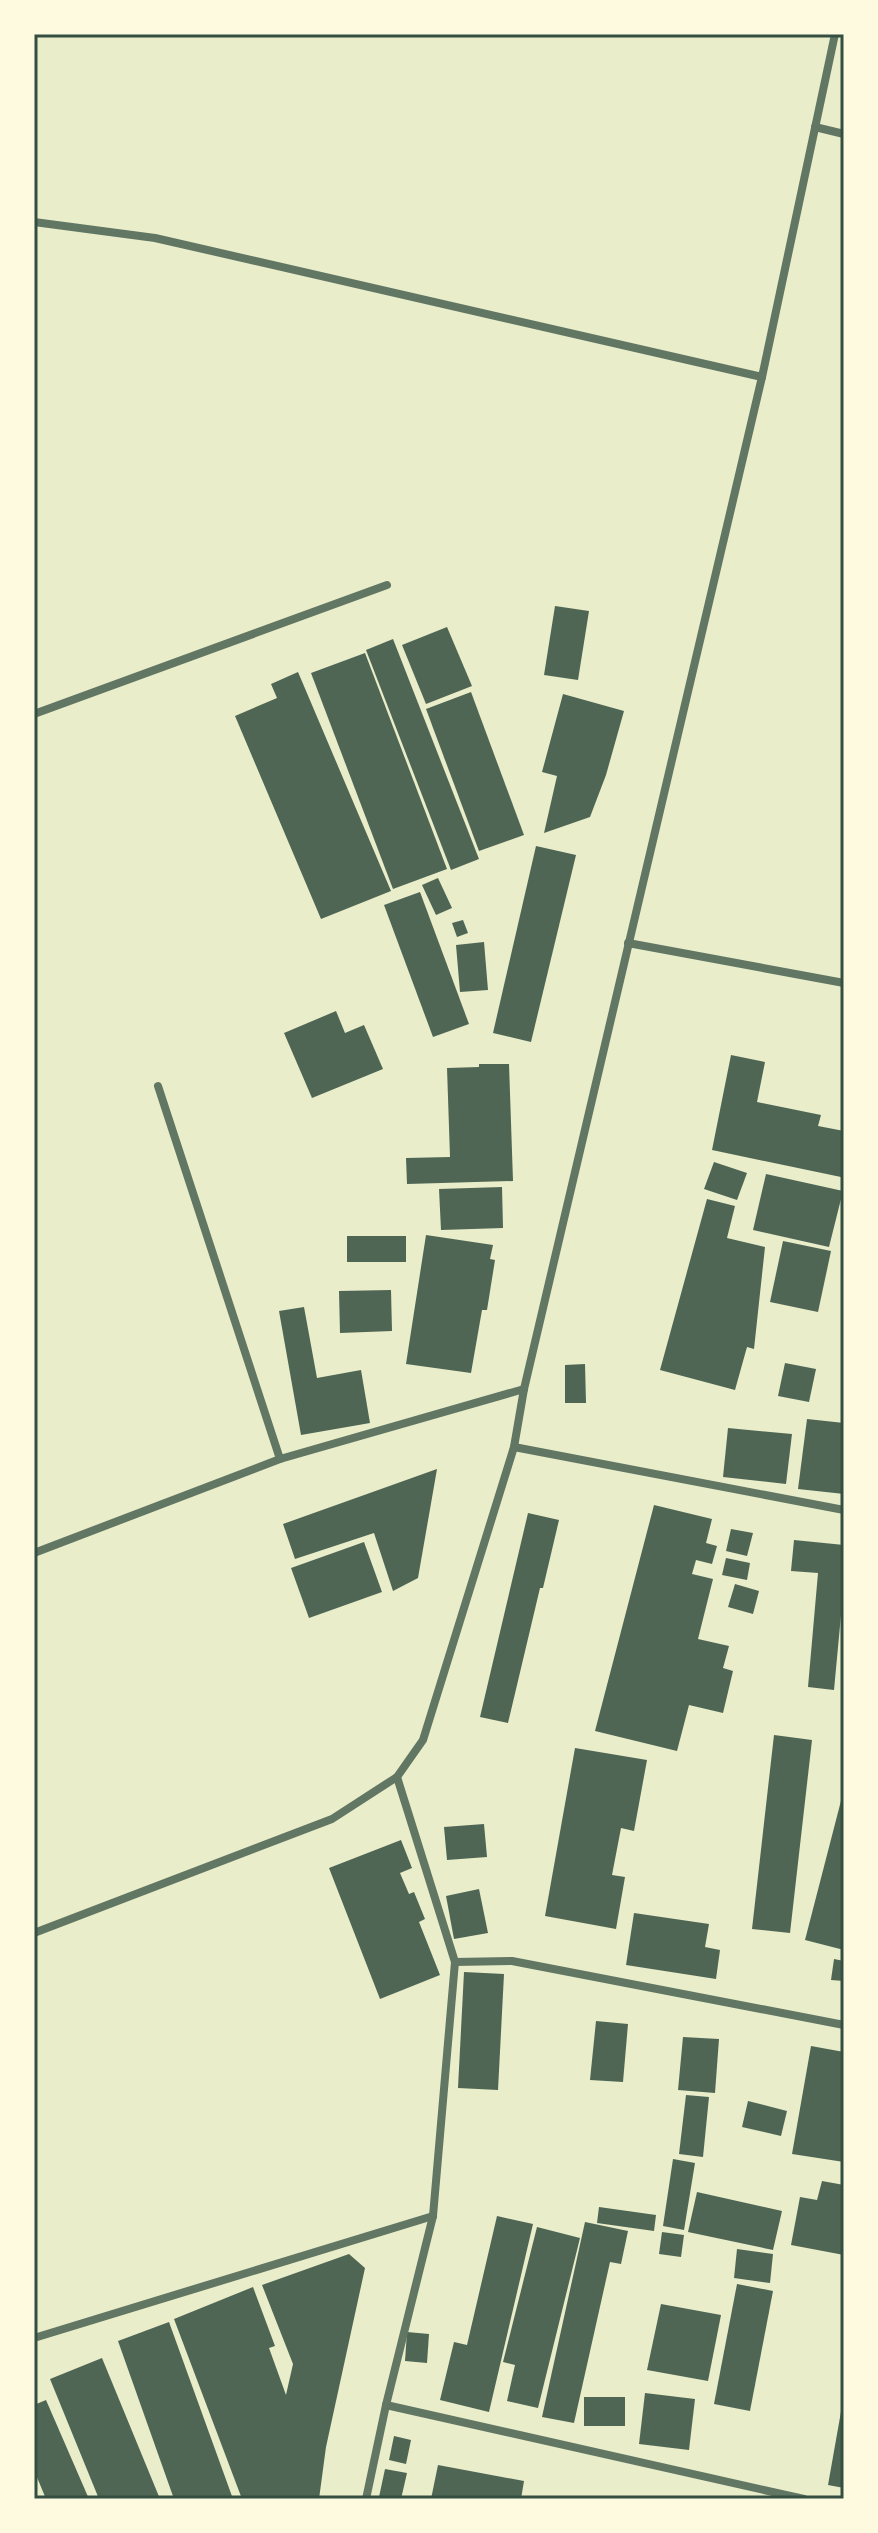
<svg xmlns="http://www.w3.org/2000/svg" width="878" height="2533" viewBox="0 0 878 2533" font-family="'Public Sans',sans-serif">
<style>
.building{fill:#4f6655}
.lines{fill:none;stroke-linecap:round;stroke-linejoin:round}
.minor{stroke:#617663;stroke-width:8}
.neatline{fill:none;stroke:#344e41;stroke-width:3}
</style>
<rect width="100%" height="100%" fill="#e9edc9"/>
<!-- building -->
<g class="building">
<polygon points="555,606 589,611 578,680 544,675"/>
<polygon points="447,627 472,686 426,704 402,645"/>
<polygon points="393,639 479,859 451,870 366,650"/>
<polygon points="365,653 447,869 393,889 311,673"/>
<polygon points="298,672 391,891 321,919 235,716 277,698 271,684"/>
<polygon points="471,692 524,835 479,851 426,709"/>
<polygon points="563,694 624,711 606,775 590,817 544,833 557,776 542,772"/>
<polygon points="536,846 576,855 531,1042 493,1033"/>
<polygon points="438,878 452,908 436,915 422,885"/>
<polygon points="420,892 469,1024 433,1037 384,905"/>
<polygon points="463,920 468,933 457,937 452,923"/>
<polygon points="484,942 488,990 460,992 456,945"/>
<polygon points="336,1011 345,1033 364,1025 383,1069 312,1098 284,1033"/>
<polygon points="731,1055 765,1062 757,1102 821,1115 818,1126 844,1131 844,1161 841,1177 712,1150"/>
<polygon points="479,1064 509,1064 513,1181 407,1184 406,1158 450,1157 447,1068 479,1067"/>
<polygon points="714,1162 747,1173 737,1200 704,1189"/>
<polygon points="766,1174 843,1191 829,1247 753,1230"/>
<polygon points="502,1187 503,1228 441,1230 439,1189"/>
<polygon points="707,1199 735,1206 727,1238 765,1247 754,1349 747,1347 735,1390 660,1370"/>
<polygon points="426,1235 493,1245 490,1259 495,1260 487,1310 482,1310 471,1373 406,1364"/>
<rect x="347" y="1236" width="59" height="26"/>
<polygon points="783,1241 831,1251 818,1312 770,1302"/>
<polygon points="391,1290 392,1331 340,1333 339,1291"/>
<polygon points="304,1307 317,1378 361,1370 370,1423 301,1435 279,1311"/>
<polygon points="785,1363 816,1369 809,1402 778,1396"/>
<polygon points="585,1364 586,1403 565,1403 565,1365"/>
<polygon points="807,1419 844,1423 844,1494 798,1489"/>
<polygon points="728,1428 792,1434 786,1484 723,1477"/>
<polygon points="437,1469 418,1578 393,1591 374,1533 295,1559 283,1524"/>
<polygon points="654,1505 712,1519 706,1543 717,1546 712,1564 696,1560 692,1574 713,1579 698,1639 729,1646 723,1668 733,1671 723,1713 689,1705 677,1751 595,1731"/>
<polygon points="528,1513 559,1520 543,1588 540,1588 508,1723 480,1717"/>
<polygon points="731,1529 753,1533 747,1556 726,1551"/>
<polygon points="794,1540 844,1545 844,1583 834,1690 808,1687 818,1573 791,1571"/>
<polygon points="364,1542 382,1592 309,1618 291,1568"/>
<polygon points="726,1558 750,1563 747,1580 722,1575"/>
<polygon points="735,1584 759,1591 753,1614 728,1607"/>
<polygon points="774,1735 812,1740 790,1933 752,1929"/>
<polygon points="575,1748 647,1760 634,1831 621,1828 612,1875 625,1877 616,1929 545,1916"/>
<polygon points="843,1793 844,1793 844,1950 805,1940"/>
<polygon points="484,1824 487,1857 447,1860 444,1827"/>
<polygon points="401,1840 412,1868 400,1873 409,1894 414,1892 425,1919 419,1922 440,1975 380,1999 329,1868"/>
<polygon points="479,1889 488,1933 454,1939 446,1896"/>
<polygon points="634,1913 709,1924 705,1947 720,1950 716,1979 626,1965"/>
<polygon points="834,1959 844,1961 844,1981 831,1980"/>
<polygon points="464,1972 504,1974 498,2090 458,2088"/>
<polygon points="596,2021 628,2024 623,2082 590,2080"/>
<polygon points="683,2037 719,2039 715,2093 678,2090"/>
<polygon points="811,2046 844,2052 844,2162 792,2154"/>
<polygon points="686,2095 709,2097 703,2157 679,2154"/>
<polygon points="748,2101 787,2111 781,2136 742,2127"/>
<polygon points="673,2159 695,2163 684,2230 663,2226"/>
<polygon points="822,2181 844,2185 844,2255 791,2245 800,2197 817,2200"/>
<polygon points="697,2192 782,2211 773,2250 688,2232"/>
<polygon points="599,2207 656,2215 654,2231 597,2223"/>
<polygon points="497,2216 533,2224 489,2412 440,2400 454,2342 467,2345"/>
<polygon points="585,2222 628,2231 621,2264 610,2262 574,2423 542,2417"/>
<polygon points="537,2227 580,2238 538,2408 507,2401 515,2365 503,2362"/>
<polygon points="662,2232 684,2235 681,2257 659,2254"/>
<polygon points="737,2249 773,2254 770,2283 734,2278"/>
<polygon points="349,2254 365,2268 326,2447 319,2499 242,2499 174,2319 253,2287 275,2346 269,2348 286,2395 293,2364 262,2285"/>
<polygon points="737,2284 773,2291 750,2411 714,2404"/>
<polygon points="661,2304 721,2315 708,2381 647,2370"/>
<polygon points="169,2322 233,2499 174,2499 118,2341"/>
<polygon points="407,2332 429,2334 427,2363 405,2361"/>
<polygon points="102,2358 160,2499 99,2499 50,2379"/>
<polygon points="645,2393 695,2399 689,2450 639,2444"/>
<rect x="584" y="2397" width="41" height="29"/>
<polygon points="46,2400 89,2499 46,2499 34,2470 34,2405"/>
<polygon points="842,2406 844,2406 844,2488 828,2485"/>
<polygon points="394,2436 411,2440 406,2464 389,2460"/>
<polygon points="438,2465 524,2481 521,2499 431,2499"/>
<polygon points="385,2469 407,2473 401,2499 379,2497"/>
</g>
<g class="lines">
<!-- minor -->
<g class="minor">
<polyline points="815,127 844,134"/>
<polyline points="34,222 155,238 762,377"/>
<polyline points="34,714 387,585"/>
<polyline points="628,943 844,983"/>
<polyline points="158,1086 280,1459"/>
<polyline points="514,1447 844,1510"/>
<polyline points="34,1553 280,1459 524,1389"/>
<polyline points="34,1933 332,1819 397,1777 423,1740 514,1447 524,1389 762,377 835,34"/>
<polyline points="455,1962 512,1961 844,2025"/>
<polyline points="34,2338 433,2216"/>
<polyline points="386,2405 804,2499"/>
<polyline points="366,2499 386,2405 433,2216 455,1962 397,1777"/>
</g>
</g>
<!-- border -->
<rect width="878" height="2533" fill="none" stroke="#fefae0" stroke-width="72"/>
<rect x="36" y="36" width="806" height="2461" class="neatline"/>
</svg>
